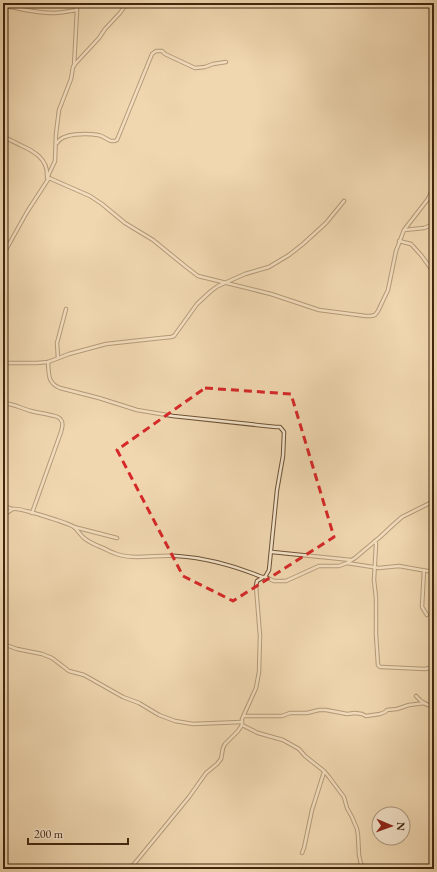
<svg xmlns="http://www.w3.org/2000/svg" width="437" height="872" viewBox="0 0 437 872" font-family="'EB Garamond',serif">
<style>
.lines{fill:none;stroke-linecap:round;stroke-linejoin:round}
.minor-casing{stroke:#6d5236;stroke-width:4.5}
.minor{stroke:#f5e5cc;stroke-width:2.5}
.marked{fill:none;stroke:#d62828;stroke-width:3;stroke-dasharray:8 5;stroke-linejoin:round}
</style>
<rect width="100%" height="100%" fill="#f0d7b0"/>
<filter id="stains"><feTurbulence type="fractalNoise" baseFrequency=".005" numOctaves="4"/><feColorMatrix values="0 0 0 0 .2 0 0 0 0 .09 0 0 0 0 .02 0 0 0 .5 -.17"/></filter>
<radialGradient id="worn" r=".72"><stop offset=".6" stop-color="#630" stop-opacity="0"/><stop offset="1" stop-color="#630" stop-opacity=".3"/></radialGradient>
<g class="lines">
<defs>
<g id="minor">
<path d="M 3,5 C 19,9 37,13 54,13 C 62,13 70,11 77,10"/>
<polyline points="74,66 77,10 74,3"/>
<path d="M 3,137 C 9,139 14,142 20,145 C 34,151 48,159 47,176"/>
<path d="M 57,143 C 62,133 87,133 98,135 C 106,136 109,144 117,140 L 152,54 L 156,51 L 162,51 L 165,54 L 195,68 L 205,67 L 213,64 L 226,62"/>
<polyline points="49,178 90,196 102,204 125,223 153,240 185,266 198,276 271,294 319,310 366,316 371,316 375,315 378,311 388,290 396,251 404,230 424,228 434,224"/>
<polyline points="404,230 428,199 434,186"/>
<polyline points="399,241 411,244 421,255 432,270 434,279"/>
<polyline points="3,255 27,212 49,178 47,178 55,161 56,134 59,110 71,79 73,67 75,64 99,38 105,29 120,13 127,3"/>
<polyline points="58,358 57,343 66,309"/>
<path d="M 48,362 C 49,373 47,383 60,388 L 99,398 L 137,410 L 173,416 L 276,427 L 280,427 L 284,432 L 283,456 L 277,490 L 269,570 L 265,577"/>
<polyline points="3,363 37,363 48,362 69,354 106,344 161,338 171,337 174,336 197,304 211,291 218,286 245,274 269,267 289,255 303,244 326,223 344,201"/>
<path d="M 3,403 C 15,404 20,408 31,411 C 37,413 43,413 50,415 C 54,416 59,416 61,420 C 64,423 62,428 61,432 L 32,513"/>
<polyline points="3,506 12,509"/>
<path d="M 3,516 C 6,514 10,510 13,509 C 18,507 68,523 74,527 C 78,530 80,535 84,538 C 90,543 96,545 103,548 C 106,549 110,552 114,553 C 132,561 157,554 177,556 C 207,558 235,566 262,577 L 265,577 L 274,581 L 286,581 L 319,566 L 339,566 L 347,563 L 355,558 L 380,537 L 394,524 L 402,517 L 434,501"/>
<polyline points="74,527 117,538"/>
<polyline points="375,541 376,544 374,580 376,598 376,634 378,665 380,667 382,667 425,669 434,667"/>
<polyline points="272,552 351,560"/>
<polyline points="347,563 379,568 399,566 427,571 434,571"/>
<polyline points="424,570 422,607 427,615"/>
<polyline points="3,644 17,649 42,654 52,658 69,671 84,675 123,697 139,703 159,715 175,721 193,724 242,722"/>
<path d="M 416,696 C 421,702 426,706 434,706"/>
<polyline points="244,716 282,716 290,713 307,713 319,710 326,710 347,714 355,713 362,714 366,716 380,714 385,712 387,710 397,709 409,705 425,703"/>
<polyline points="242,725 258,733 283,740 299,749 305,756 324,771 329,777 344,797 347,808 352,817 357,829 358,835 359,855 362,869"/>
<polyline points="302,853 304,848 312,810 324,772"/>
<polyline points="130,869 189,797 206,773 217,764 221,759 223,748 225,744 238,731 242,725 242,719 256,688 259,672 260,636 256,586 257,581 262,578"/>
</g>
</defs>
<!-- minor casing -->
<use href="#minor" class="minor-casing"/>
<!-- minor -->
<use href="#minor" class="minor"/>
</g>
<!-- marked area -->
<path d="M0 0H437V872H0ZM 205,388 L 291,394 L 334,537 L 233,601 L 183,576 L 117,450 Z" fill="#f0d7b0" fill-opacity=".55" fill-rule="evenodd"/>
<path class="marked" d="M 205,388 L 291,394 L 334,537 L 233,601 L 183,576 L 117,450 Z"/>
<!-- margin -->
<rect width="437" height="872" fill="none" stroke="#f0d7b0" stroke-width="16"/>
<rect x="4" y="4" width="429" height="864" fill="none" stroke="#41260e" stroke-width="2"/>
<rect x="8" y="8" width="421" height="856" fill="none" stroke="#41260e"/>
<!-- north arrow -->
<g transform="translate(391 826) rotate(92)"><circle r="19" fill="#f5e5cc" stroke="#ad9980"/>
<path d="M0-3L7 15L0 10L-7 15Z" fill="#8f2418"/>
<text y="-6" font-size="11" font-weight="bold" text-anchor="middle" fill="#41260e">N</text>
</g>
<!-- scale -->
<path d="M28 838v6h100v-6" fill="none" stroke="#41260e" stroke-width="2"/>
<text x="34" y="838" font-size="12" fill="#41260e" stroke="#f5e5cc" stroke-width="3" paint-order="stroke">200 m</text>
<rect width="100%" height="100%" filter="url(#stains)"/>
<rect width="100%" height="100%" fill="url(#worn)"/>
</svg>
